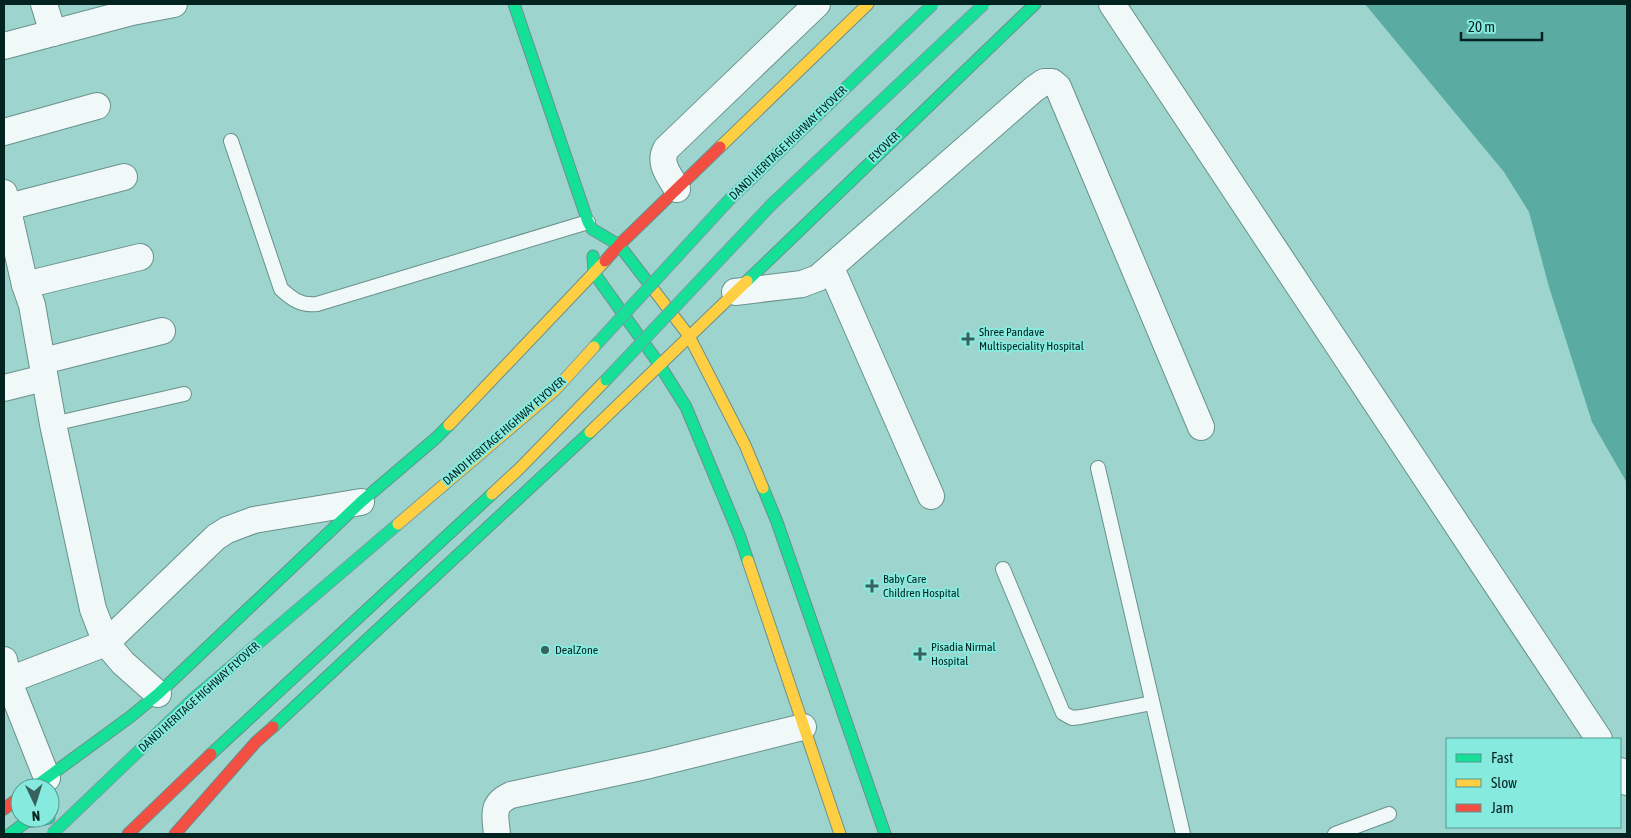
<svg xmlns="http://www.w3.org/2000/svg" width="1631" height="838" viewBox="0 0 1631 838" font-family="'Asap Condensed',sans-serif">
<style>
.water{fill:#5aaba2}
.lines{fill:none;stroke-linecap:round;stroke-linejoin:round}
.lane-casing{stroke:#69918d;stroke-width:16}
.street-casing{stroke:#69918d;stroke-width:28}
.fast-casing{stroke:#69918d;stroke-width:13}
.slow-casing{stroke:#69918d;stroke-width:13}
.jam-casing{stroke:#69918d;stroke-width:13}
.lane{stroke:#f0f9f8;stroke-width:14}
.street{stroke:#f0f9f8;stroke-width:26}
.fast{stroke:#16e098;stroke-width:11}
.slow{stroke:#ffcf43;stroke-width:11}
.jam{stroke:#f24e42;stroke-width:11}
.fast-bridge-casing{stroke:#769ea4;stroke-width:13;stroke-linecap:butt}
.slow-bridge-casing{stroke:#769ea4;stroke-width:13;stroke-linecap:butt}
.fast-bridge{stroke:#16e098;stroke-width:11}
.slow-bridge{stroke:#ffcf43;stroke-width:11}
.poi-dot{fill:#38615d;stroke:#87eade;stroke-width:2}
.labels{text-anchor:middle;stroke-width:4;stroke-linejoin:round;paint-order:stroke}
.street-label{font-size:12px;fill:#022320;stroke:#87eade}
.poi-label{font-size:12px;fill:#022320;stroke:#87eade;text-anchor:start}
</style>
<rect width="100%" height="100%" fill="#9dd4cd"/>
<!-- water -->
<polygon class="water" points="1365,4 1627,4 1627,483 1592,422 1549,287 1529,212 1504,172"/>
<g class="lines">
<defs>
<g id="lane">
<path d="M 231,141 L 281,289 C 292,299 301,306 317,304 L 588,222"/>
<polyline points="53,424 184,394"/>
<polyline points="1098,468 1183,834"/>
<polyline points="1003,569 1063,713 1072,718 1081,717 1152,703"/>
<polyline points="1335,834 1389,814"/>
</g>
<g id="street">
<polyline points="44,4 53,33"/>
<polyline points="1112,4 1599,739"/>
<polyline points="4,46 132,12 174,4"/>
<polyline points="4,132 97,106"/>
<path d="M 677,189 C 670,176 658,164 666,149 L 817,4"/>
<polyline points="4,193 25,285 32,305 53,424 93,609 106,643 123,663 158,694"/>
<polyline points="8,207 124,177"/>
<polyline points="831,268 931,496"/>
<polyline points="25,285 140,257"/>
<polyline points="735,292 802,284 818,278 1034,89 1044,82 1052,82 1058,87 1201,427"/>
<polyline points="43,361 162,331"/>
<polyline points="4,388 44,378"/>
<polyline points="4,660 9,682 47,778"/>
<polyline points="4,682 106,643 216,537 227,530 254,520 361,502"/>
<polyline points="1620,771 1627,782"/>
<path d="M 497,834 C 495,815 491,804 511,795 L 650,765 L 803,727"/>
</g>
<g id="fast">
<polyline points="514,4 588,222 592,229 619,245 650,285"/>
<polyline points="593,256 594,273 659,364 686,407 740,537 748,561"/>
<polyline points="747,281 1035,4"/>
<polyline points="763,488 777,522 885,834"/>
<polyline points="273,727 590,432"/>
<polyline points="211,754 492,494"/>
<polyline points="33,788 130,717 158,694 361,502 436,438 449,425"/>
<polyline points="10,834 26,822 49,818"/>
</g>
<g id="slow">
<polyline points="720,147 868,4"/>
<polyline points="650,285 689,336 745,445 763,488"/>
<polyline points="449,425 605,261"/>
<polyline points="590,432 747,281"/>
<polyline points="492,494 519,469 606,380"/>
<polyline points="748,561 840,834"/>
</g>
<g id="jam">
<polyline points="605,261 619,245 720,147"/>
<polyline points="4,809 20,797"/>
<polyline points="128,834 211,754"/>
<polyline points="175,834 256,742 273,727"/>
</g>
</defs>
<!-- lane casing -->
<use href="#lane" class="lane-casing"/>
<!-- street casing -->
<use href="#street" class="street-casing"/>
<!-- fast casing -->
<use href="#fast" class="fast-casing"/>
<!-- slow casing -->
<use href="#slow" class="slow-casing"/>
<!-- jam casing -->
<use href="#jam" class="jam-casing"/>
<!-- lane -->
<use href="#lane" class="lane"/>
<!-- street -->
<use href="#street" class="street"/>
<!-- fast -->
<use href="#fast" class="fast"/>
<!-- slow -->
<use href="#slow" class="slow"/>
<!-- jam -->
<use href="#jam" class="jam"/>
<defs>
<g id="fast-bridge">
<polyline points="594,347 728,201 933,4"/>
<polyline points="606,380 771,205 984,4"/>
<polyline points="52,834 192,700 398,524"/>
</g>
<polyline id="slow-bridge" points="398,524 555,390 594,347"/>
</defs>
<!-- fast-bridge casing -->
<use href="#fast-bridge" class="fast-bridge-casing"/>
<!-- slow-bridge casing -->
<use href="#slow-bridge" class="slow-bridge-casing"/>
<!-- fast-bridge -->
<use href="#fast-bridge" class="fast-bridge"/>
<!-- slow-bridge -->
<use href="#slow-bridge" class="slow-bridge"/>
</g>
<!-- markers -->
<g class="poi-dot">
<path d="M965.5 331.5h5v5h5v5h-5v5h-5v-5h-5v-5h5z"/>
<path d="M869.5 578.5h5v5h5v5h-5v5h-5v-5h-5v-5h5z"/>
<circle cx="545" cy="650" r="5"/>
<path d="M917.5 646.5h5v5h5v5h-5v5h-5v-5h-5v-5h5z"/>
</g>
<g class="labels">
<!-- street labels -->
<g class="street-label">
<text transform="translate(788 143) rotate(-44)" y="4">DANDI HERITAGE HIGHWAY FLYOVER</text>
<text transform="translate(884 147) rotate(-44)" y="4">FLYOVER</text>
<text transform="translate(504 431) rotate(-41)" y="4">DANDI HERITAGE HIGHWAY FLYOVER</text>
<text transform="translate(199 697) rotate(-42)" y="4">DANDI HERITAGE HIGHWAY FLYOVER</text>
</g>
<!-- poi labels -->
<g class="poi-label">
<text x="979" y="336">Shree Pandave<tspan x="979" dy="14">Multispeciality Hospital</tspan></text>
<text x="883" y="583">Baby Care<tspan x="883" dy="14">Children Hospital</tspan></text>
<text x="931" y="651">Pisadia Nirmal<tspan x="931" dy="14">Hospital</tspan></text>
<text x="555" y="654">DealZone</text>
</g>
</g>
<!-- border -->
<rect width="1631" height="838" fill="none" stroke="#022320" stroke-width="10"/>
<!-- legend -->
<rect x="1446" y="738" width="175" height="90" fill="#87eade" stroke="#529a92"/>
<rect x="1456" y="754" width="25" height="8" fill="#16e098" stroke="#529a92"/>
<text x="1491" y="763" font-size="15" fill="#022320">Fast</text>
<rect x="1456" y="779" width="25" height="8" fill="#ffcf43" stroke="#529a92"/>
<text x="1491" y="788" font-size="15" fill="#022320">Slow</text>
<rect x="1456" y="804" width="25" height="8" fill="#f24e42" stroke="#529a92"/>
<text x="1491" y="813" font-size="15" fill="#022320">Jam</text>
<!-- north arrow -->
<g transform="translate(35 803) rotate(176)"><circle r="24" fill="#87eade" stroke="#529a92"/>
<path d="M0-4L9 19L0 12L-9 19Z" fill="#38615d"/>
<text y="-8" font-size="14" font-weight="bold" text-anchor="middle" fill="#022320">N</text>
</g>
<!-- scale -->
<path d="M1461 32v8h81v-8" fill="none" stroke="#022320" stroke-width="2.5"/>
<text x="1468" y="32" font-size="15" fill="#022320" stroke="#87eade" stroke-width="4" paint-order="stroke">20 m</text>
</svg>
